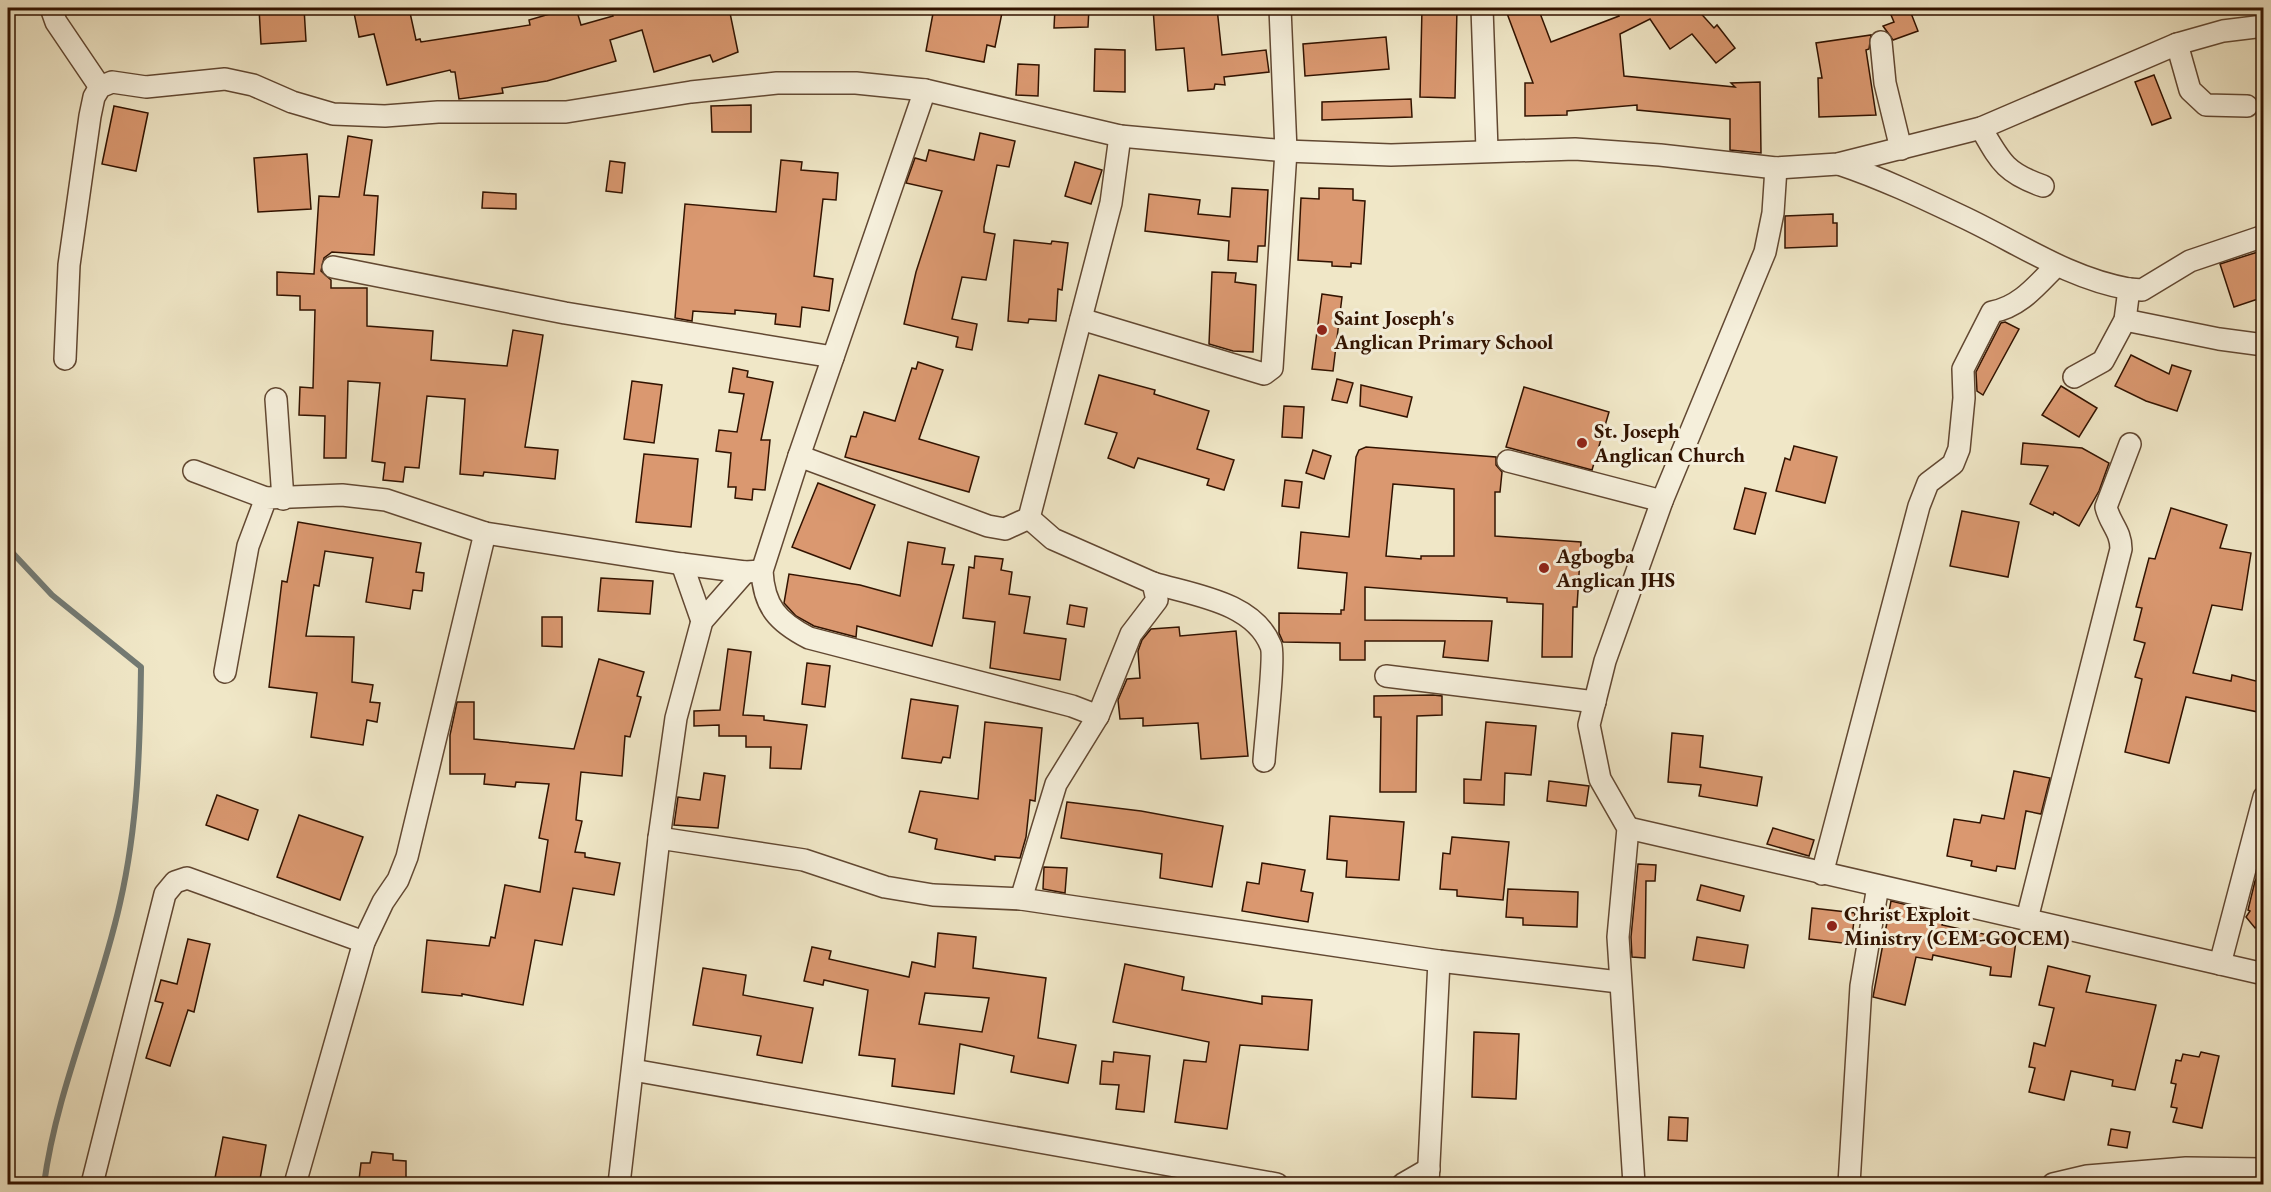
<svg xmlns="http://www.w3.org/2000/svg" width="2271" height="1192" viewBox="0 0 2271 1192" font-family="'EB Garamond',serif">
<style>
.lines{fill:none;stroke-linecap:round;stroke-linejoin:round}
.stream{stroke:#737a73;stroke-width:6}
.building{fill:#da9870;stroke:#321300;stroke-width:1.5;fill-rule:evenodd}
.minor-casing{stroke:#624832;stroke-width:24}
.minor{stroke:#f5efdb;stroke-width:21}
.poi-dot{fill:#8f2418;stroke:#f5efdb;stroke-width:2}
.labels{text-anchor:middle;stroke-width:6;stroke-linejoin:round;paint-order:stroke}
.poi-label{font-size:21px;font-weight:bold;fill:#321300;stroke:#f5efdb;text-anchor:start}
</style>
<rect width="100%" height="100%" fill="#f0e7c7"/>
<filter id="stains"><feTurbulence type="fractalNoise" baseFrequency=".00333" numOctaves="4"/><feColorMatrix values="0 0 0 0 .2 0 0 0 0 .09 0 0 0 0 .02 0 0 0 .5 -.17"/></filter>
<radialGradient id="worn" r=".72"><stop offset=".6" stop-color="#630" stop-opacity="0"/><stop offset="1" stop-color="#630" stop-opacity=".3"/></radialGradient>
<g class="lines">
<!-- stream -->
<path class="stream" d="M 8,548 L 52,595 L 141,667 C 140,746 138,825 120,903 C 99,998 57,1088 44,1184"/>
</g>
<!-- building -->
<g class="building">
<polygon points="259,8 304,8 306,41 261,44"/>
<polygon points="353,8 409,8 416,40 420,39 421,42 530,25 529,20 553,13 551,8 576,8 581,25 613,16 610,8 729,8 738,52 713,62 710,55 654,72 642,30 610,40 616,61 547,81 502,88 503,93 459,99 455,72 451,72 450,70 387,85 374,34 359,37"/>
<polygon points="934,8 1003,8 995,47 987,45 984,62 926,51"/>
<polygon points="1055,8 1089,8 1088,27 1054,28"/>
<polygon points="1153,8 1217,8 1222,55 1266,50 1269,72 1224,77 1225,85 1215,84 1214,89 1188,91 1184,48 1156,50"/>
<polygon points="1422,8 1457,8 1455,98 1420,97"/>
<polygon points="1505,8 1538,8 1551,42 1619,16 1614,8 1696,8 1714,28 1717,25 1735,48 1716,63 1692,34 1670,49 1650,19 1620,34 1624,76 1735,87 1731,83 1760,82 1761,153 1730,150 1730,119 1637,110 1637,105 1567,111 1567,115 1525,116 1525,83 1533,83"/>
<polygon points="1888,8 1909,8 1918,31 1893,40 1883,26 1894,22"/>
<polygon points="1871,35 1869,49 1866,50 1876,115 1819,117 1818,78 1822,78 1816,43"/>
<polygon points="1386,37 1389,69 1305,76 1303,44"/>
<polygon points="1095,49 1125,50 1125,92 1094,91"/>
<polygon points="1018,64 1039,65 1038,96 1016,95"/>
<polygon points="2154,75 2171,118 2152,125 2135,82"/>
<polygon points="1411,99 1412,117 1322,120 1322,102"/>
<polygon points="751,105 751,132 712,132 711,106"/>
<polygon points="114,106 148,113 136,171 102,164"/>
<polygon points="980,133 1015,141 1009,167 997,165 984,227 984,232 995,234 986,280 962,277 952,319 977,324 972,350 956,347 958,337 904,324 916,272 942,191 906,183 915,158 926,161 929,150 974,160"/>
<polygon points="348,136 372,140 364,195 378,196 374,255 332,252 324,258 321,271 331,280 331,288 367,288 367,326 433,331 431,360 507,366 513,330 543,335 525,447 558,450 555,479 484,472 483,476 460,474 465,399 427,396 419,468 405,467 403,482 383,480 385,463 372,461 380,383 348,381 346,458 324,458 325,416 299,415 300,387 313,388 315,310 300,310 300,296 277,295 277,272 314,274 319,196 339,197"/>
<polygon points="307,154 311,209 258,212 254,158"/>
<polygon points="781,160 802,162 801,170 838,173 836,200 823,199 814,276 833,279 829,311 802,307 800,327 775,324 776,314 735,310 735,314 693,311 692,321 675,318 685,204 776,212"/>
<polygon points="610,161 625,163 622,193 606,191"/>
<polygon points="1075,162 1102,170 1091,204 1065,196"/>
<polygon points="1232,188 1268,190 1265,246 1258,246 1257,262 1228,260 1229,241 1145,231 1149,194 1200,200 1198,214 1230,217"/>
<polygon points="1319,188 1353,189 1353,200 1365,201 1361,264 1351,263 1351,267 1332,266 1332,262 1298,260 1301,198 1319,199"/>
<polygon points="483,192 516,194 516,209 482,208"/>
<polygon points="1833,214 1833,223 1837,223 1837,246 1785,248 1785,216"/>
<polygon points="1014,240 1051,244 1052,241 1068,243 1062,290 1058,289 1056,321 1029,319 1028,323 1008,321"/>
<polygon points="2264,250 2264,297 2234,307 2220,264"/>
<polygon points="1212,272 1236,273 1235,282 1256,285 1253,352 1233,351 1209,344"/>
<polygon points="1322,294 1342,297 1333,371 1312,369"/>
<polygon points="2005,322 2019,329 1983,395 1977,391 1976,372 2001,323"/>
<polygon points="2131,355 2169,374 2172,365 2191,371 2177,411 2146,401 2115,386"/>
<polygon points="918,362 943,370 919,439 979,457 969,492 845,457 851,436 856,437 864,412 895,421 912,368 916,369"/>
<polygon points="733,368 748,371 747,377 773,382 761,440 770,440 765,490 753,489 752,500 735,498 736,487 728,487 731,453 716,451 719,430 737,432 744,394 729,392"/>
<polygon points="1099,375 1155,390 1154,394 1209,411 1197,449 1234,460 1224,490 1207,485 1209,479 1138,458 1134,468 1108,458 1117,433 1085,424"/>
<polygon points="1337,379 1353,383 1347,403 1332,400"/>
<polygon points="632,381 662,385 654,443 624,439"/>
<polygon points="1361,385 1412,397 1407,417 1360,406"/>
<polygon points="2061,386 2097,408 2079,437 2042,415"/>
<polygon points="1524,387 1609,412 1592,470 1506,447"/>
<polygon points="1284,406 1304,407 1302,438 1282,437"/>
<polygon points="2023,443 2082,448 2109,463 2099,491 2079,526 2054,512 2053,515 2030,504 2048,466 2021,464"/>
<polygon points="1794,446 1837,457 1825,503 1776,491 1785,458 1790,460"/>
<path d="M 1366,447 L 1496,457 L 1496,465 L 1502,472 L 1500,492 L 1495,492 L 1495,536 L 1581,542 L 1577,607 L 1573,607 L 1572,657 L 1542,657 L 1543,604 L 1507,602 L 1507,598 L 1365,587 L 1365,620 L 1492,621 L 1488,661 L 1443,657 L 1445,641 L 1365,641 L 1365,660 L 1340,660 L 1340,643 L 1283,642 L 1279,633 L 1279,613 L 1341,614 L 1341,610 L 1344,610 L 1347,573 L 1298,568 L 1301,532 L 1349,537 L 1356,457 L 1359,450 ZM 1393,484 L 1454,489 L 1454,556 L 1421,556 L 1421,559 L 1386,556 Z"/>
<polygon points="1313,450 1331,456 1324,479 1306,473"/>
<polygon points="644,454 698,459 691,527 636,522"/>
<polygon points="1285,480 1302,482 1299,508 1282,506"/>
<polygon points="818,483 875,505 850,569 792,547"/>
<polygon points="1745,488 1766,493 1755,534 1734,529"/>
<polygon points="2171,508 2227,525 2220,548 2251,553 2242,610 2212,605 2193,673 2231,681 2232,675 2264,683 2264,689 2258,712 2186,697 2169,763 2125,752 2142,679 2135,677 2145,643 2134,640 2142,608 2136,607 2149,558 2155,559"/>
<polygon points="1962,511 2019,522 2008,577 1950,566"/>
<polygon points="298,522 421,543 416,572 424,573 422,591 413,590 410,609 366,602 373,558 325,551 319,586 314,585 306,636 354,637 352,682 373,685 370,702 380,703 377,722 367,720 363,745 311,737 317,693 269,687 282,581 287,582"/>
<polygon points="908,542 945,548 942,564 954,565 932,646 857,626 856,637 814,626 796,616 784,603 789,574 860,585 900,596"/>
<polygon points="975,556 1003,559 1001,570 1012,572 1009,594 1030,597 1024,633 1066,639 1060,680 990,668 995,622 963,618 969,567 974,568"/>
<polygon points="601,578 653,581 650,614 598,611"/>
<polygon points="1070,605 1087,608 1084,627 1067,624"/>
<polygon points="542,617 562,617 562,647 542,646"/>
<polygon points="1179,627 1180,636 1236,631 1248,756 1201,759 1198,723 1143,726 1143,718 1120,719 1118,700 1127,679 1140,678 1138,651 1142,640 1151,629"/>
<polygon points="728,649 751,652 743,715 764,716 764,720 807,725 801,769 770,768 771,747 746,747 746,736 719,736 719,725 694,726 694,711 720,710"/>
<polygon points="599,659 644,672 637,696 641,697 630,737 625,736 622,776 581,772 576,820 582,821 575,852 585,853 585,857 620,863 614,895 573,888 562,945 535,940 523,1005 462,994 462,996 422,992 427,940 489,946 491,937 495,938 505,885 540,892 548,840 539,838 549,784 516,782 515,787 484,784 485,774 450,774 450,735 457,702 474,702 474,739 574,749"/>
<polygon points="807,663 830,666 825,707 802,704"/>
<polygon points="1433,695 1442,696 1442,715 1417,716 1416,792 1380,792 1381,717 1374,717 1374,696"/>
<polygon points="911,699 958,706 950,758 943,757 941,763 902,758"/>
<polygon points="985,722 1042,728 1035,801 1030,800 1026,837 1020,858 995,856 995,860 935,849 937,839 909,832 920,791 978,799"/>
<polygon points="1486,722 1536,726 1531,775 1505,773 1504,805 1464,803 1464,779 1481,780"/>
<polygon points="1672,733 1703,736 1700,767 1762,777 1757,806 1699,796 1701,785 1668,782"/>
<polygon points="2014,771 2050,778 2041,814 2026,811 2015,869 1997,866 1996,871 1971,866 1972,861 1947,856 1954,819 1980,823 1982,815 2004,819"/>
<polygon points="704,773 725,776 718,828 674,825 678,797 700,800"/>
<polygon points="1549,781 1589,786 1586,806 1547,801"/>
<polygon points="217,795 258,810 248,840 206,825"/>
<polygon points="1067,802 1141,811 1223,826 1212,887 1160,878 1162,854 1061,838"/>
<polygon points="299,815 363,837 340,900 277,877"/>
<polygon points="1330,816 1404,822 1399,880 1346,877 1347,861 1327,859"/>
<polygon points="1773,828 1814,840 1809,856 1767,844"/>
<polygon points="1452,837 1509,842 1503,900 1457,896 1457,890 1440,889 1443,853 1450,854"/>
<polygon points="1262,863 1305,870 1301,891 1313,893 1308,922 1242,911 1247,882 1259,884"/>
<polygon points="1638,864 1656,865 1655,881 1646,881 1645,958 1632,957 1631,937"/>
<polygon points="2264,866 2264,920 2255,928 2246,917 2250,911 2248,910 2255,881"/>
<polygon points="1044,867 1067,868 1065,893 1043,889"/>
<polygon points="1701,885 1744,896 1740,911 1697,900"/>
<polygon points="1508,889 1578,892 1577,927 1523,925 1523,918 1506,917"/>
<polygon points="1891,901 1945,914 1942,925 2016,941 2011,977 1990,975 1991,967 1933,955 1932,960 1916,957 1905,1005 1873,997"/>
<polygon points="1812,908 1855,913 1851,944 1809,939"/>
<path d="M 938,933 L 976,937 L 973,968 L 1046,978 L 1038,1038 L 1076,1045 L 1068,1083 L 1011,1072 L 1014,1056 L 960,1044 L 954,1094 L 892,1086 L 895,1059 L 859,1055 L 868,990 L 824,980 L 823,985 L 804,981 L 812,947 L 831,951 L 829,959 L 909,977 L 912,962 L 935,967 ZM 925,993 L 989,998 L 982,1032 L 919,1024 Z"/>
<polygon points="1697,937 1748,945 1744,968 1693,960"/>
<polygon points="188,939 210,944 194,1012 188,1010 170,1066 146,1058 163,1003 155,1001 161,980 177,984"/>
<polygon points="1125,964 1184,977 1182,990 1262,1004 1262,996 1312,1000 1308,1050 1240,1045 1227,1129 1175,1122 1184,1060 1206,1062 1209,1042 1113,1022"/>
<polygon points="2048,966 2090,976 2086,992 2156,1005 2135,1090 2112,1086 2113,1080 2071,1071 2064,1100 2029,1092 2035,1068 2029,1067 2034,1043 2045,1046 2054,1008 2039,1005"/>
<polygon points="703,968 746,975 743,995 813,1008 802,1063 757,1055 761,1036 693,1025"/>
<polygon points="1474,1032 1519,1034 1516,1099 1472,1097"/>
<polygon points="1114,1052 1150,1056 1144,1112 1116,1109 1119,1085 1100,1084 1102,1061 1113,1062"/>
<polygon points="2201,1052 2219,1056 2202,1128 2173,1122 2177,1108 2171,1107 2176,1084 2171,1083 2176,1060 2181,1061 2183,1054 2199,1057"/>
<polygon points="1669,1117 1688,1118 1687,1141 1668,1140"/>
<polygon points="2111,1129 2130,1132 2127,1148 2108,1145"/>
<polygon points="223,1137 266,1145 259,1185 215,1178"/>
<polygon points="372,1152 393,1154 393,1160 406,1161 406,1185 363,1185 364,1181 359,1180 361,1163 370,1163"/>
</g>
<g class="lines">
<defs>
<g id="minor">
<polyline points="51,8 56,22 100,87"/>
<polyline points="1482,8 1487,150"/>
<polyline points="1881,42 1885,83 1901,149"/>
<polyline points="2177,44 2190,90 2206,105 2247,106"/>
<path d="M 925,90 L 799,456 L 762,571 C 764,607 778,622 809,638 L 1072,706 L 1098,716 L 1056,784 L 1021,899"/>
<path d="M 1981,128 C 2000,161 2005,173 2043,186"/>
<path d="M 1839,164 C 1881,178 1921,197 1961,216 C 2017,242 2067,278 2129,289 L 2142,290 L 2190,261 L 2264,236"/>
<polyline points="333,267 565,313 833,357"/>
<polyline points="1081,319 1264,374 1272,368 1286,151 1280,8"/>
<polyline points="2125,320 2219,339 2264,345"/>
<polyline points="65,359 69,265 90,116 94,97 100,87 112,82 146,87 225,79 253,85 292,102 333,114 385,116 438,112 566,112 691,92 777,83 856,83 925,90 1120,136 1286,151 1391,155 1575,149 1660,155 1776,168 1838,164 1981,128 2177,44 2223,31 2264,26"/>
<polyline points="2074,377 2103,361 2125,320 2129,289"/>
<polyline points="276,399 283,499"/>
<polyline points="799,456 988,526 1005,529 1029,518 1111,203 1120,136"/>
<polyline points="1508,461 1662,501"/>
<polyline points="194,471 266,498"/>
<polyline points="1029,518 1053,539 1153,583 1157,600 1131,634 1098,716"/>
<polyline points="682,564 702,621"/>
<path d="M 1153,583 C 1193,595 1254,602 1271,646 C 1275,657 1265,743 1264,761"/>
<polyline points="225,672 248,546 266,498 342,495 386,500 485,533 682,564 745,572 762,571"/>
<polyline points="1386,676 1595,702"/>
<polyline points="1628,828 2264,974"/>
<polyline points="659,838 804,860 885,887 933,895 1021,899 1439,961 1619,982"/>
<path d="M 1822,874 L 1919,506 L 1928,483 L 1953,464 L 1959,449 L 1964,398 L 1963,369 L 1992,312 C 2020,307 2037,285 2056,266"/>
<path d="M 2027,919 L 2121,549 C 2121,531 2110,524 2106,507 L 2130,444"/>
<polyline points="2220,964 2264,797"/>
<polyline points="633,1070 1277,1184"/>
<polyline points="92,1184 165,894 175,882 187,878 364,942"/>
<polyline points="295,1184 364,942 383,902 398,880 407,857 485,533"/>
<polyline points="619,1184 659,838 676,718 702,621 745,572"/>
<polyline points="1403,1184 1429,1169"/>
<polyline points="1428,1184 1439,961"/>
<polyline points="1634,1184 1618,937 1628,828 1600,779 1589,725 1605,661 1662,501 1765,252 1773,213 1776,168"/>
<polyline points="1849,1184 1861,986 1878,886"/>
<polyline points="2053,1184 2087,1176 2186,1168 2264,1169"/>
</g>
</defs>
<!-- minor casing -->
<use href="#minor" class="minor-casing"/>
<!-- minor -->
<use href="#minor" class="minor"/>
</g>
<!-- markers -->
<g class="poi-dot">
<circle cx="1322" cy="330" r="6"/>
<circle cx="1582" cy="443" r="6"/>
<circle cx="1544" cy="568" r="6"/>
<circle cx="1832" cy="926" r="6"/>
</g>
<g class="labels">
<!-- poi labels -->
<g class="poi-label">
<text x="1334" y="325">Saint Joseph's<tspan x="1334" dy="24">Anglican Primary School</tspan></text>
<text x="1594" y="438">St. Joseph<tspan x="1594" dy="24">Anglican Church</tspan></text>
<text x="1556" y="563">Agbogba<tspan x="1556" dy="24">Anglican JHS</tspan></text>
<text x="1844" y="921">Christ Exploit<tspan x="1844" dy="24">Ministry (CEM-GOCEM)</tspan></text>
</g>
</g>
<!-- margin -->
<rect width="2271" height="1192" fill="none" stroke="#f0e7c7" stroke-width="30"/>
<rect x="9" y="9" width="2253" height="1174" fill="none" stroke="#321300" stroke-width="3"/>
<rect x="15" y="15" width="2241" height="1162" fill="none" stroke="#321300" stroke-width="1.5"/>
<rect width="100%" height="100%" filter="url(#stains)"/>
<rect width="100%" height="100%" fill="url(#worn)"/>
</svg>
